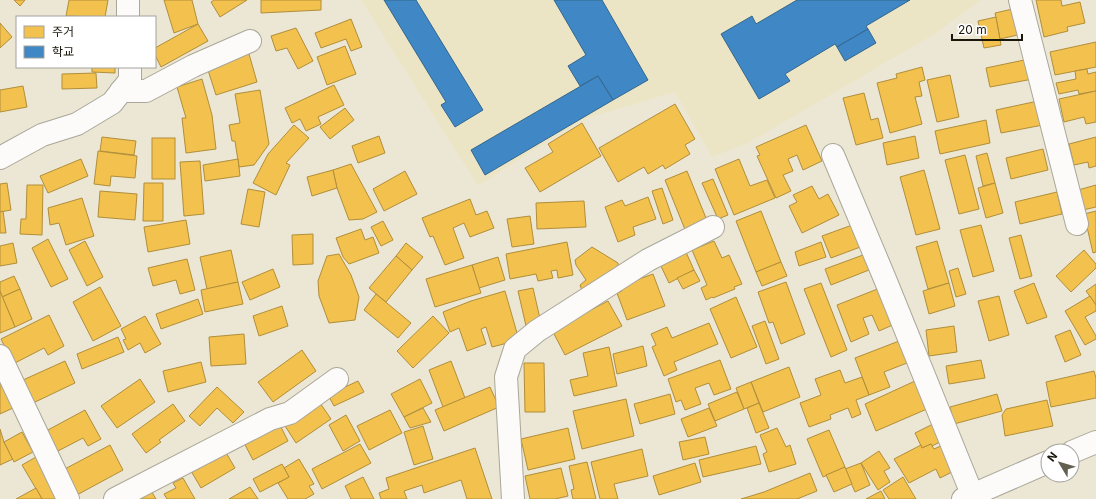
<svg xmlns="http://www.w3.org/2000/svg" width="1096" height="499" viewBox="0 0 1096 499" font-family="Inter,'Noto Sans KR',sans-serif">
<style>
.built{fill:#ece5c5}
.homes{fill:#f2c14e;stroke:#b18e3a}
.schools{fill:#3f88c5;stroke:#34668d}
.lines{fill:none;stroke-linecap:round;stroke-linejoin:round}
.minor-casing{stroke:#aaa799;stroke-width:24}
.tertiary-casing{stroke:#aaa799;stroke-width:24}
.minor{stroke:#fcfbf9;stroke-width:22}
.tertiary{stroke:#fcfbf9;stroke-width:22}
</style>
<rect width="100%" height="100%" fill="#ebe7d4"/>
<!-- built -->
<polygon class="built" points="361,0 981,0 936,33 750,142 712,157 675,92 587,118 542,145 478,186"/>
<!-- homes -->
<g class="homes">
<polygon points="14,0 25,0 20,6"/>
<polygon points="69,0 108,0 105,17 66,16"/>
<polygon points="164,0 192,0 198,24 174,33"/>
<polygon points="214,0 247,0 220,17 211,2"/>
<polygon points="261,0 321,0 321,10 261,13"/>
<polygon points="1036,0 1061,0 1062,6 1080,2 1085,23 1067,27 1068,31 1044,37"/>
<polygon points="1017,8 1022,34 1000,39 995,13"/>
<polygon points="996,17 1001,45 984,48 978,21"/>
<polygon points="351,19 362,47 351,51 346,39 321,48 315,33"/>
<polygon points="0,23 12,37 0,48"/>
<polygon points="198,24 208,41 161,67 155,55 155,48"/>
<polygon points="296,28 313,61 298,69 287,48 276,51 271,36"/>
<polygon points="1096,42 1096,67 1055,75 1050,52"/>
<polygon points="345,46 356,74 327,85 317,57"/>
<polygon points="249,54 257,82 216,95 207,67"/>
<polygon points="1029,59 1033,79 990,87 986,68"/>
<polygon points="92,67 115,67 115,73 92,72"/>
<polygon points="922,67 925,80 919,82 922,96 915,97 922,124 890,133 877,83 897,78 896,74"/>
<polygon points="1087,69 1088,74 1096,72 1096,91 1079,94 1078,90 1059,94 1056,83 1076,79 1075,71"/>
<polygon points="96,73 97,88 62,89 62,74"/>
<polygon points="950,75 959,117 937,122 927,80"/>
<polygon points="202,79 212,115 216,149 186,153 182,118 186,118 177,87"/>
<polygon points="334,85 344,105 318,117 321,124 306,131 300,119 292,123 285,108"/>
<polygon points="23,86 27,107 0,112 0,90"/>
<polygon points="260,90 269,144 254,165 239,167 235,141 232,141 229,125 240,123 235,94"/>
<polygon points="1096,91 1096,122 1086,124 1084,117 1064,122 1059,99"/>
<polygon points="864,93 871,120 878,118 883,138 856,145 843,98"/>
<polygon points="1038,101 1043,125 1001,133 996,110"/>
<polygon points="675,104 695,139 685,145 690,154 665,169 663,165 648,174 644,167 618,182 599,148"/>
<polygon points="345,108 354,120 330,139 320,127"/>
<polygon points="986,120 990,143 940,154 935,131"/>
<polygon points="582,123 601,156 540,192 525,168 553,152 548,144"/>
<polygon points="294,125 309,138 286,163 290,165 276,195 253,183 268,154"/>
<polygon points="806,125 822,161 803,170 797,155 788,159 793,171 783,175 791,191 776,198 757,156 760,155 756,147"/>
<polygon points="379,136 385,153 358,163 352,146"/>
<polygon points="915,136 919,158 887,165 883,143"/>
<polygon points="102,137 136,141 134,155 100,151"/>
<polygon points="1096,137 1096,166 1089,168 1088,162 1074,165 1069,144"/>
<rect x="152" y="138" width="23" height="41"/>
<polygon points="1043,149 1048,170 1011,179 1006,158"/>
<polygon points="98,151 137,156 135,178 111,176 110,186 94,184"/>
<polygon points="987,153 995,183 983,186 976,156"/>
<polygon points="965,155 979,209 959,214 945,160"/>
<polygon points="81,159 88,176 48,193 40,176"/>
<polygon points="238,159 240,176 205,181 203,165"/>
<polygon points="739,159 750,186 767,180 775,198 734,215 715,169"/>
<polygon points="200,161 204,214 184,216 180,162"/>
<polygon points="351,164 377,212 363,219 349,220 337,188 333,170"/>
<polygon points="333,170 337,188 312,196 307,177"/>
<polygon points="924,170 940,229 916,235 900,177"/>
<polygon points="405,171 417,194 384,211 373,189"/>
<polygon points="687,171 708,223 686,232 665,180"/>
<polygon points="713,179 728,215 718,219 702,183"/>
<polygon points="7,183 11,210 0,212 0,184"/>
<polygon points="144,183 163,183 163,221 143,221"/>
<polygon points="995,183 1003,213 986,218 978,188"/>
<polygon points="27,185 43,185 42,235 20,234 21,219 26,219"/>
<polygon points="1096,185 1096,207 1083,210 1078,190"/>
<polygon points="812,186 819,199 828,194 839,215 802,233 789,206 797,202 793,195"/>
<polygon points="662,188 673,220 663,224 652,191"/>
<polygon points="248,189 265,192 259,227 241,224"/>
<polygon points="100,191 137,194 135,220 98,217"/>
<polygon points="1057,192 1062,214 1020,224 1015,202"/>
<polygon points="648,197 656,219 633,227 635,235 618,242 605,207 622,200 625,206"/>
<polygon points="82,198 94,236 66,245 59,223 50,225 48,208"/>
<polygon points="470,199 476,215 487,211 494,228 470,237 464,223 453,228 464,258 445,265 433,236 430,237 422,218"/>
<polygon points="584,201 586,227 537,229 536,203"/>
<polygon points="3,211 6,233 0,233 0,212"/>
<polygon points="761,211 781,262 756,272 736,221"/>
<polygon points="1096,211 1096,252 1093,253 1084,214"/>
<polygon points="530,216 534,244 512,247 507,219"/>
<polygon points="186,220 190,244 148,252 144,227"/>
<polygon points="383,221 393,240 381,246 371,227"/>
<polygon points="855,224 863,246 831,258 822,236"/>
<polygon points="981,225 994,271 973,277 960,230"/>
<polygon points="361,229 365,240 373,237 379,253 349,264 343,257 336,238"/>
<polygon points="313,234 313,264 293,265 292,235"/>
<polygon points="1021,235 1032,276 1020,279 1009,238"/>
<polygon points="48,239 68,279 51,287 32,248"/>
<polygon points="85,241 103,277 87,286 69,250"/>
<polygon points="714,241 722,258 729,255 742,284 734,287 735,289 713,298 712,297 706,300 701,288 707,285 692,250"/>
<polygon points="937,241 949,283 928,289 916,247"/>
<polygon points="567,242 573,275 558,278 557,270 551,271 553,278 538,281 536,274 510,279 506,254"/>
<polygon points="821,242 826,257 799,266 795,252"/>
<polygon points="13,243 17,263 0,266 0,246"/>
<polygon points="406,243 423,257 412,270 396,256"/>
<polygon points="592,247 618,263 618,271 584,296 580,285 586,280 576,265 575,260"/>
<polygon points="231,250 238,282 207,289 200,257"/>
<polygon points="685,250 694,270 669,283 659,262"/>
<polygon points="1084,250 1096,264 1096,268 1071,292 1056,276"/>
<polygon points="339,254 351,275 359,297 355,320 329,323 319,296 318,281 327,256"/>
<polygon points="863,255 869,270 831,285 825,269"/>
<polygon points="396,256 412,270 386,302 369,288"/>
<polygon points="498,257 505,280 479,288 472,265"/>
<polygon points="187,259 195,290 180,294 176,280 153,286 148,268"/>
<polygon points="781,262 787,276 762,286 756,272"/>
<polygon points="472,265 481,293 435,307 426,279"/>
<polygon points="958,268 966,294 956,297 949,271"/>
<polygon points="273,269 280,287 250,300 242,282"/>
<polygon points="694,270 700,281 683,289 677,278"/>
<polygon points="653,274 665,306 627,320 617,293 622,291 620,286"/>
<polygon points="14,276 20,289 2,297 0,291 0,282"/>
<polygon points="238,282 243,304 205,312 201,290"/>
<polygon points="786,282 805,334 781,344 773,322 769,323 758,292"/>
<polygon points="821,283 847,350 831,357 804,289"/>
<polygon points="949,283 955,306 929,314 923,291"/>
<polygon points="1034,283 1047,317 1027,324 1014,291"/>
<polygon points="1096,284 1096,305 1086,291"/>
<polygon points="100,287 121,326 93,341 73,302"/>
<polygon points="533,288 541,323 526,326 518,291"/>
<polygon points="880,288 895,324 879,331 872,315 863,318 869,334 851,342 837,305"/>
<polygon points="20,289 32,319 15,327 2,297"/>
<polygon points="0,291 15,327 0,333"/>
<polygon points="505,291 519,340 492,347 486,327 481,329 486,344 467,351 459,328 450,332 443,312 471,301"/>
<polygon points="376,294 411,323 398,338 364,310"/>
<polygon points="999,296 1009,335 989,341 978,301"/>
<polygon points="1090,296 1096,305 1096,311 1085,317 1096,336 1096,339 1085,345 1065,311"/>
<polygon points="736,297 757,347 731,358 710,309"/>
<polygon points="198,299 203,314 161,329 156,314"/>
<polygon points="608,301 622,326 565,355 552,330"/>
<polygon points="282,306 288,326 259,336 253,316"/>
<polygon points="49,315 64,346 48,355 44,348 13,364 1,339"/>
<polygon points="145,316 161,344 145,353 140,343 128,350 123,340 126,339 121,329"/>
<polygon points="433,316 449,333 413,368 397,351"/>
<polygon points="765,321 779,359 766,364 752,326"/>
<polygon points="709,323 718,344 674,362 677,370 664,376 652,347 656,345 651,334 667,327 672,338"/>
<polygon points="954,326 957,352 929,356 926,330"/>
<polygon points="1070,330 1081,355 1065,362 1055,336"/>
<polygon points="244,334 246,364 211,366 209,337"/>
<polygon points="118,337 124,352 82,369 77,354"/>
<polygon points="899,341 907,363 884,372 890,387 869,395 855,358"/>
<polygon points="643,346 647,366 617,374 613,354"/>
<polygon points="609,347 617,386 574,396 570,380 588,376 583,353"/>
<polygon points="302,350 316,371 273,402 258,382"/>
<polygon points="720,360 731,389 714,395 709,383 695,388 701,404 685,410 681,400 676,402 668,379"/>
<polygon points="981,360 985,378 949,384 946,366"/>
<polygon points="65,361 75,383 33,403 23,380"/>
<polygon points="451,361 465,398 443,407 429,370"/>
<polygon points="201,362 206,382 168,392 163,371"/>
<polygon points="524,363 544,363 545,412 525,412"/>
<polygon points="789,367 800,397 763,412 751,382"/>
<polygon points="840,370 845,383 862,377 869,395 856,400 861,414 852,418 848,408 830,415 831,419 809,427 800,403 821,395 815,379"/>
<polygon points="1094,371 1096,378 1096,398 1051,407 1046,382"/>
<polygon points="140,379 155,402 117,428 101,406"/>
<polygon points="420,379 432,403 404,417 391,394"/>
<polygon points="358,381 364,392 334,406 328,395"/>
<polygon points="915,381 927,409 876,431 865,404"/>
<polygon points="751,382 759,403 744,409 736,388"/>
<polygon points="1,383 13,408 0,414 0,384"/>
<polygon points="217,387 244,412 233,423 217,408 200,426 189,416"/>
<polygon points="490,387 499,407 444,431 435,410"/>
<polygon points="737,392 744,409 715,421 708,404"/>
<polygon points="670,394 675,414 640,424 634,404"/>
<polygon points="997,394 1002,411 954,424 950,407"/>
<polygon points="626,399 634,436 582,449 573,411"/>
<polygon points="1047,400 1053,426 1005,436 1002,415 1006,409"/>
<polygon points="320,403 331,419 296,443 285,426"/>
<polygon points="759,403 769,428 756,433 747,408"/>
<polygon points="173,404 185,421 159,440 161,442 146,453 132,434"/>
<polygon points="423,408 431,422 410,428 404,417"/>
<polygon points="709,408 717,426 688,437 681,419"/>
<polygon points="85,410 101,439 88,446 83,438 58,451 46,431"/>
<polygon points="390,410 402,433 369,450 357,426"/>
<polygon points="346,415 360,441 343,451 329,425"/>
<polygon points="935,423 944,440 932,446 931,444 922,448 915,433"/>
<polygon points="280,425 288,441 253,460 243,441"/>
<polygon points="423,426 433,459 414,465 404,432"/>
<polygon points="568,428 575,459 528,470 521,439"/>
<polygon points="777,428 786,447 790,445 796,464 769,472 763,454 767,452 760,435"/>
<polygon points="0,429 4,442 13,459 0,465"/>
<polygon points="829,430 845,467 823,477 807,439"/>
<polygon points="22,432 33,452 14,462 4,442"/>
<polygon points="705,437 709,454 683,460 679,442"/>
<polygon points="360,444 371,463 322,489 312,469"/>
<polygon points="931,444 934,449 943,445 956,470 940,478 936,469 909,483 894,459 921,445 922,448"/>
<polygon points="110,445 123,470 75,496 61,471"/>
<polygon points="756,446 761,464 703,477 699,460"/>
<polygon points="475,448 492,499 467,499 461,480 424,493 422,485 404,491 407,499 381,499 379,493 389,489 386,478"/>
<polygon points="642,449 648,476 614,484 618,499 600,499 591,462"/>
<polygon points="225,451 235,468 201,488 191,471"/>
<polygon points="879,451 890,468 884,471 890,482 878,490 861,463"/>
<polygon points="36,457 59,499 42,499 22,465"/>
<polygon points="299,459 314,484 309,486 314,494 305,499 288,499 278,483 289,477 284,468"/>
<polygon points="587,462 596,499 573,499 571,490 574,489 569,466"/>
<polygon points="695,463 701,482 659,495 653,476"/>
<polygon points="861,463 870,485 855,492 845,469"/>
<polygon points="282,464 289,477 260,492 253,479"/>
<polygon points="845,467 852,484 834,492 826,475"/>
<polygon points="561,468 568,496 555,499 530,499 525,476"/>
<polygon points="810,473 817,491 797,499 741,499 764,492"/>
<polygon points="363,477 374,499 351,499 345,486"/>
<polygon points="903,477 916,499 889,499 883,490"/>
<polygon points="183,478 195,499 167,499 164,494 176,488 173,483"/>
<polygon points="250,487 258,499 229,499"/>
<polygon points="36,488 42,499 16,499"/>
<polygon points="150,489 156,499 133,499"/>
<polygon points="881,491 885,499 866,499"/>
</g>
<!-- schools -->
<g class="schools">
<polygon points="384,0 416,0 483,110 455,127 441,105 446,102"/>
<polygon points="554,0 602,0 648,80 613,100 598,76 580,86 568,66 586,55"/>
<polygon points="797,0 910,0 866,26 868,29 837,47 835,44 785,74 790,81 759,99 721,34 752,16 756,24"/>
<polygon points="868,29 876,43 845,61 837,47"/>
<polygon points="598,76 613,100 485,175 471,150"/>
</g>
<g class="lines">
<defs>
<g id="minor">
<polyline points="128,0 128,17"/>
<polyline points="1020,0 1077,224"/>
<polyline points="121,91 146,91 193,66 250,41"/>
<polyline points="833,155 885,279 972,494"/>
<polyline points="0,158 42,135 77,124 112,103 130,80 130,67"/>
<polyline points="0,356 68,499"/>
<polyline points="115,499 270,419 290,413 337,379"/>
<polyline points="513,499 506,377 515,349 537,331 648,260 713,227"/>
</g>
<g id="tertiary">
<polyline points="1072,452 1096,442"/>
<polyline points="963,499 1048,462"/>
</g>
</defs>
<!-- minor casing -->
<use href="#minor" class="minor-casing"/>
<!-- tertiary casing -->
<use href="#tertiary" class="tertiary-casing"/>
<!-- minor -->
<use href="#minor" class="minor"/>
<!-- tertiary -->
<use href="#tertiary" class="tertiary"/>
</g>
<!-- legend -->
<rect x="16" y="16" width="140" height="52" fill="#ffffff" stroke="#a3a29d"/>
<rect x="24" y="26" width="20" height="12" fill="#f2c14e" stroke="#a3a29d"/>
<text x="52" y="36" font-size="12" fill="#1a170b">주거</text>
<rect x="24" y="46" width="20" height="12" fill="#3f88c5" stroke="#a3a29d"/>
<text x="52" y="56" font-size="12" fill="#1a170b">학교</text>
<!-- north arrow -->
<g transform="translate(1060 463) rotate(308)"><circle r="19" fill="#ffffff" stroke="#a3a29d"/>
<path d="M0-3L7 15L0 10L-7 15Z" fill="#636051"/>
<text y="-6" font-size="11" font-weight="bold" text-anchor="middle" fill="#1a170b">N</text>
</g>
<!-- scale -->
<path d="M952 34v6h70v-6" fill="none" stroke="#1a170b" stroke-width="2"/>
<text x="958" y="34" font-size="12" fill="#1a170b" stroke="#ffffff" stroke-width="3" paint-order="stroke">20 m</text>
</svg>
